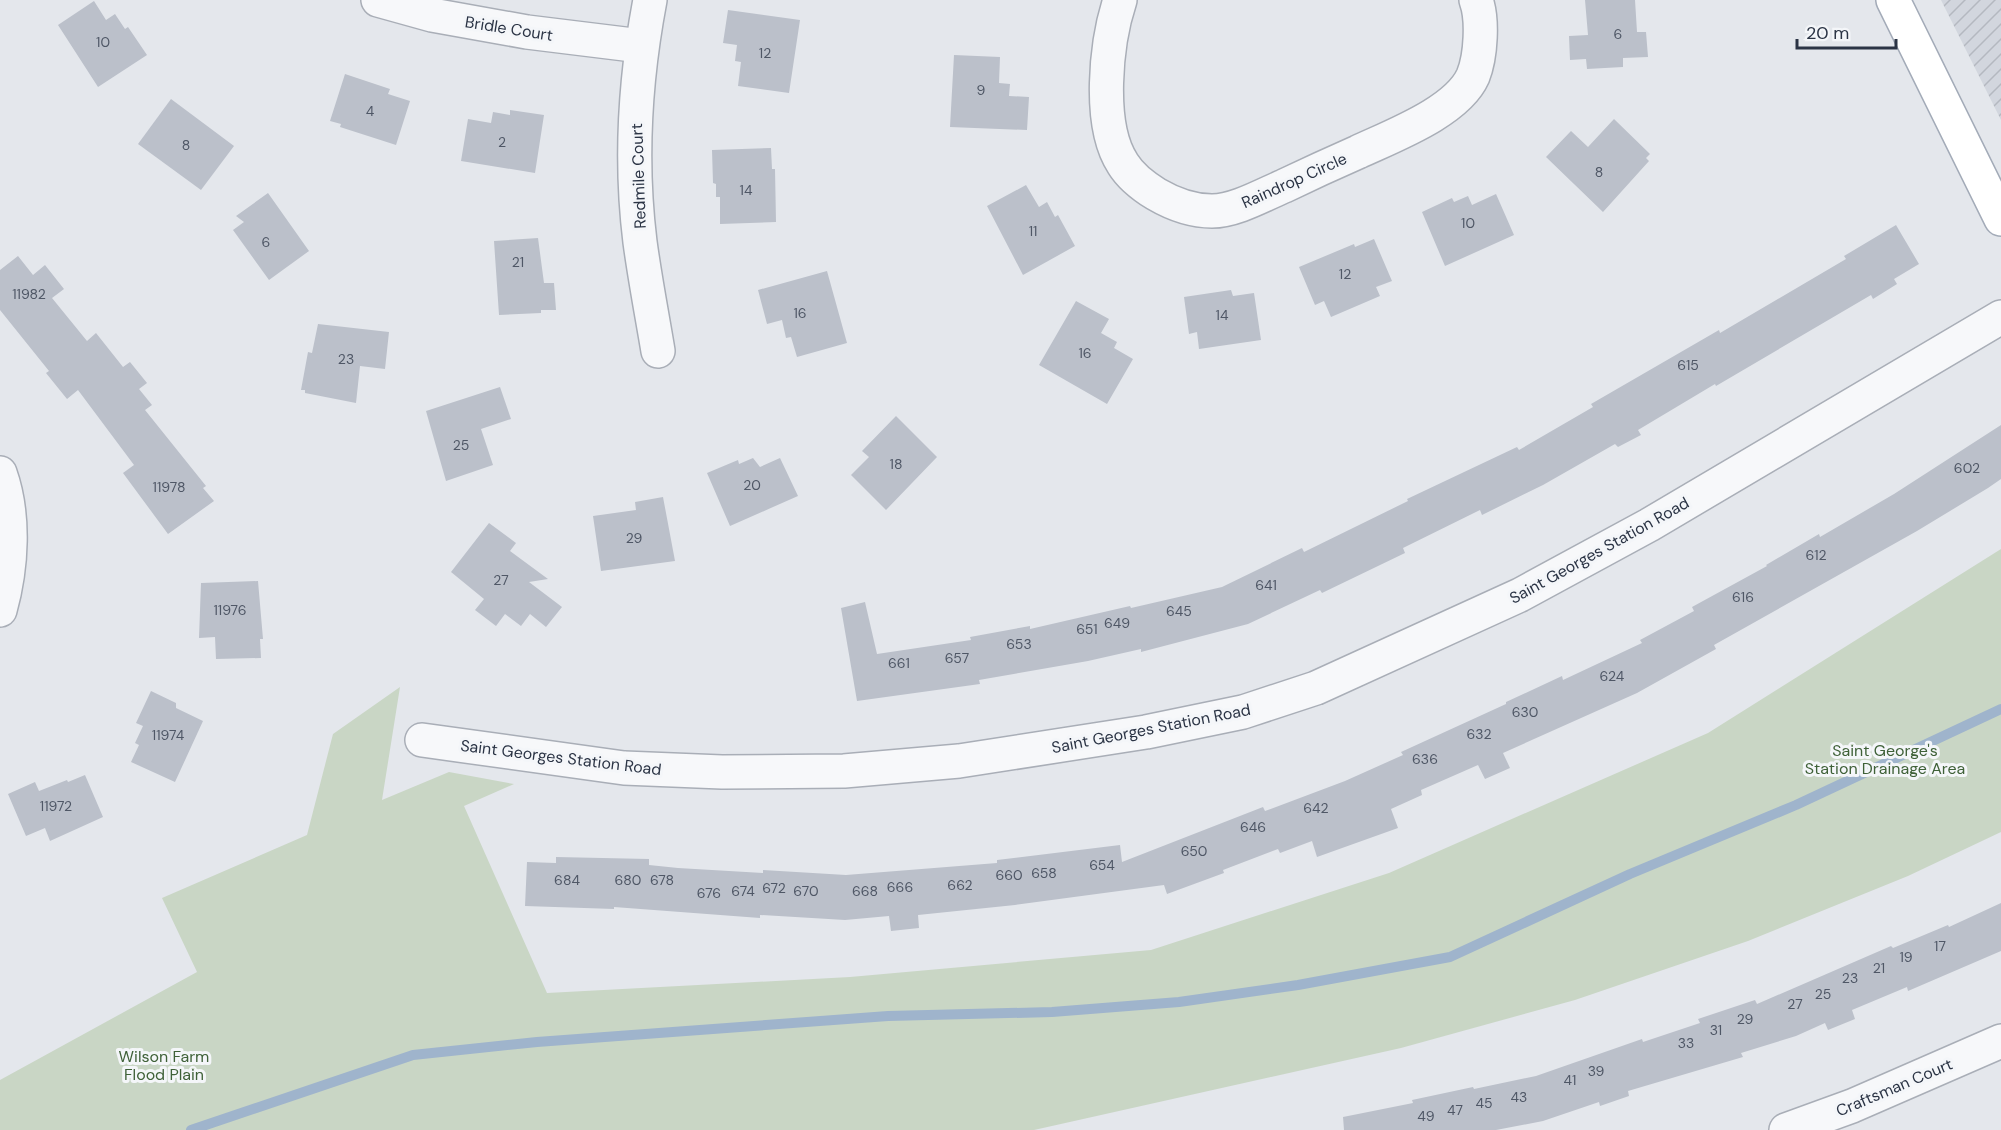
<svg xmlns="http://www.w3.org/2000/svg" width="2001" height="1130" viewBox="0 0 2001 1130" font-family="'DM Sans',sans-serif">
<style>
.industrial{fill:url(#industrial-furrows)}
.green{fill:#c9d6c5}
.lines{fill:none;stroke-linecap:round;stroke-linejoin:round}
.stream{stroke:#9fb4cc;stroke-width:10}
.building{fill:#bbc0ca}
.minor-casing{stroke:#a9aeb7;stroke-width:36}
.major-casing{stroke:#a3abb8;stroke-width:36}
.minor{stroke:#f7f8fa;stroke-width:33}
.major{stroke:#fff;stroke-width:33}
.labels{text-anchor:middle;stroke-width:6;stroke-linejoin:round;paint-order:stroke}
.number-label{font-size:14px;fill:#4f5766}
.street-label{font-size:16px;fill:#2b3445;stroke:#f4f6f9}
.park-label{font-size:16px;fill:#3f6138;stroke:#f4f6f9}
</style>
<defs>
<pattern id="industrial-furrows" width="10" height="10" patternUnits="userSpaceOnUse" patternTransform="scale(1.5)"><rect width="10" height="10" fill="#d2d6de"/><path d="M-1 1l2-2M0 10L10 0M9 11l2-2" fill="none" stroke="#b4b8c0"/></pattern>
</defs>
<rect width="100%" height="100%" fill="#e4e7ec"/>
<!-- industrial -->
<polygon class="industrial" points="1941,0 2001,0 2001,120"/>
<!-- green -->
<polygon class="green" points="2001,549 2001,832 1908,876 1748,941 1575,1000 1401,1048 1034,1130 0,1130 0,1080 197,972 162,898 307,835 333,734 400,687 382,800 449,772 514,784 464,806 547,993 850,977 1151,950 1389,873 1708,733"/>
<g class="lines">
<!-- stream -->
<polyline class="stream" points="191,1130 413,1055 537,1042 888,1016 1052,1012 1179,1002 1298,985 1450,957 1630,874 1796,805 2001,709"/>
</g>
<!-- building -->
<g class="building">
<polygon points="1585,0 1635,0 1637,32 1646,32 1648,57 1623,58 1623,67 1587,69 1586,59 1570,60 1569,36 1588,35"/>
<polygon points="94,1 106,20 115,14 125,29 128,27 147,55 98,87 58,25"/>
<polygon points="728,10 800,20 789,93 738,86 741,62 735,61 737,45 723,43"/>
<polygon points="954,55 1000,57 999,83 1010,84 1009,96 1029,97 1027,130 950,127"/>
<polygon points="345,74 390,89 388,94 410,101 396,145 340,127 341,124 330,121"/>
<polygon points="171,99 234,146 201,190 138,144"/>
<polygon points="510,110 544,115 535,173 461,161 468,119 491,123 493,112 510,115"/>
<polygon points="1614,119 1650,154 1646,158 1649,161 1603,212 1546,157 1571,131 1588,147"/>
<polygon points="771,148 772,169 775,169 776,222 720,224 720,197 716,197 716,184 713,183 712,150"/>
<polygon points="1026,185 1039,207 1047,202 1055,217 1058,215 1075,246 1023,275 987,206"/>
<polygon points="268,193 309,251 269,280 233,230 244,222 236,216"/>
<polygon points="1496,194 1514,235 1445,266 1422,212 1452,198 1454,202 1468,196 1472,205"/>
<polygon points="1896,225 1919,264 1894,279 1897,284 1873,299 1871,295 1716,386 1715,384 1638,430 1641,435 1618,447 1615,444 1543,485 1482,515 1480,510 1403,548 1405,553 1322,593 1320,590 1248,624 1141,652 1141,649 1088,661 979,680 980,684 857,701 841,608 865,602 877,654 971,640 970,637 1030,626 1030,629 1130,606 1131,608 1222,587 1302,548 1304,552 1408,501 1407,499 1517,447 1519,450 1593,407 1591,404 1719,330 1720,333 1846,259 1844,256"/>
<polygon points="538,238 544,283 554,283 556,310 541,310 541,313 499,315 494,241"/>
<polygon points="1374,239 1392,281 1376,287 1380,296 1331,317 1324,301 1315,305 1299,267 1354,244 1355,247"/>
<polygon points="18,256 33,275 45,265 64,289 52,298 87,341 96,333 123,367 130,362 147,383 139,389 152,405 145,410 206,486 203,488 214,501 168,534 123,473 134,465 78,390 67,399 46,373 49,371 0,310 0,270"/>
<polygon points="827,271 847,343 797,357 791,337 786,338 782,320 767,324 758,290"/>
<polygon points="1231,290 1233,296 1254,293 1261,340 1199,349 1197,332 1189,334 1184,297"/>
<polygon points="1076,301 1109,319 1101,333 1117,342 1114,348 1133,359 1107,404 1039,365"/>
<polygon points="318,324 389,332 385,369 360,366 356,403 305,393 305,390 301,390 308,352 312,353"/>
<polygon points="500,387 511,419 481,429 493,465 446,481 426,411"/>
<polygon points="896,416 937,457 886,510 851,475 869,457 862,451"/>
<polygon points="2001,425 2001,479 1988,488 1917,531 1714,645 1716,649 1637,693 1503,753 1510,768 1485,779 1478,765 1421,790 1422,795 1391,809 1398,828 1317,857 1312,841 1280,853 1278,849 1223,870 1224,873 1167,894 1164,885 1015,905 918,915 919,928 891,931 889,916 845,920 760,915 760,918 614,907 614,909 525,906 527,862 556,863 556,857 649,859 649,865 678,868 763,873 763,870 846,875 997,863 997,860 1120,845 1122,862 1263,807 1265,811 1345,781 1403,755 1401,752 1506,704 1506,702 1562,676 1563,680 1642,643 1640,640 1694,611 1692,607 1767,566 1766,565 1819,534 1820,537 1894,494"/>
<polygon points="753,458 760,467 780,458 798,496 730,526 707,473 738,460 739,464"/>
<polygon points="663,497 675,561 601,571 593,516 636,510 635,502"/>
<polygon points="489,523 516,543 510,551 548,579 529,582 562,607 546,627 530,614 521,626 505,614 496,626 475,610 484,599 451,572"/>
<polygon points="258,581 263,639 260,639 261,658 216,659 215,637 199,638 201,583"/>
<polygon points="151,691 176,703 176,708 203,721 175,782 131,762 139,745 135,743 143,726 136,723"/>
<polygon points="85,775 103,817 50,841 45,828 26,836 8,794 35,782 39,791 67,780 68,782"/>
<polygon points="2001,903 2001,951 1908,991 1907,987 1852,1010 1855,1019 1828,1030 1825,1023 1796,1036 1741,1053 1743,1057 1628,1091 1629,1096 1600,1106 1599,1102 1543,1121 1496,1130 1344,1130 1343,1117 1413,1103 1412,1100 1473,1087 1474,1089 1536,1076 1642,1039 1643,1042 1700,1023 1698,1019 1755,1000 1757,1004 1891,946 1893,948 1948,925 1949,927"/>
</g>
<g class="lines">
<defs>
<g id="minor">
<polyline points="378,0 432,15 527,32 641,46"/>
<path d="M 650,0 C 635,79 630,162 640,242 C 645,279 652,315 658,351"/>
<path d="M 1120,0 C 1106,42 1097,125 1123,164 C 1131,177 1143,186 1156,194 C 1173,204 1192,211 1212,211 C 1235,211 1263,195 1284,186 C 1309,174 1333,163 1358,152 C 1392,136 1457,112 1473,76 C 1481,56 1483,19 1476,0"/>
<path d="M 0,473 C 15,515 12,567 0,610"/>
<polyline points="422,740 624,768 722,772 844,771 959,761 1146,732 1243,712 1316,688 1520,595 1649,525 2001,317"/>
<polyline points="1786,1130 1852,1106 2001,1041"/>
</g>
<polyline id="major" points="1893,0 2001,219"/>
</defs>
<!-- minor casing -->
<use href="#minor" class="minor-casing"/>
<!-- major casing -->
<use href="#major" class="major-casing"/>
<!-- minor -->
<use href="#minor" class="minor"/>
<!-- major -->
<use href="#major" class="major"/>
</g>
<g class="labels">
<!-- number labels -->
<g class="number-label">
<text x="1618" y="39">6</text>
<text x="103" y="47">10</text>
<text x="765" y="58">12</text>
<text x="981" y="95">9</text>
<text x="370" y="116">4</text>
<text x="502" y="147">2</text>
<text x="186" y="150">8</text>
<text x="1599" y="177">8</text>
<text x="746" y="195">14</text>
<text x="1468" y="228">10</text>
<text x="1033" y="236">11</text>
<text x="266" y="247">6</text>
<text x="518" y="267">21</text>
<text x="1345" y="279">12</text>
<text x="29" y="299">11982</text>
<text x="800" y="318">16</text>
<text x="1222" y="320">14</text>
<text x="1085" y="358">16</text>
<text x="346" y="364">23</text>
<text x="1688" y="370">615</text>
<text x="461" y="450">25</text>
<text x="896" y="469">18</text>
<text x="1967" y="473">602</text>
<text x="752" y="490">20</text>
<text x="169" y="492">11978</text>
<text x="634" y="543">29</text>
<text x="1816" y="560">612</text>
<text x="501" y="585">27</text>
<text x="1266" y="590">641</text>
<text x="1743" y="602">616</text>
<text x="230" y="615">11976</text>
<text x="1179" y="616">645</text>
<text x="1117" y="628">649</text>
<text x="1087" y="634">651</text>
<text x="1019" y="649">653</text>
<text x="957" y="663">657</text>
<text x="899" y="668">661</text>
<text x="1612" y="681">624</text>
<text x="1525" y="717">630</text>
<text x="1479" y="739">632</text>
<text x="168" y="740">11974</text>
<text x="1425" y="764">636</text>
<text x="56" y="811">11972</text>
<text x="1316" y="813">642</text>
<text x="1253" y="832">646</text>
<text x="1194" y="856">650</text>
<text x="1102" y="870">654</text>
<text x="1044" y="878">658</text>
<text x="1009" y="880">660</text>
<text x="567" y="885">684</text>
<text x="628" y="885">680</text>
<text x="662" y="885">678</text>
<text x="960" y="890">662</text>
<text x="900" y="892">666</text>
<text x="774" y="893">672</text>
<text x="743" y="896">674</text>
<text x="806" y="896">670</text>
<text x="865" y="896">668</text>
<text x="709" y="898">676</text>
<text x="1940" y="951">17</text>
<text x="1906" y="962">19</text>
<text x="1879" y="973">21</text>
<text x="1850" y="983">23</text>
<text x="1823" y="999">25</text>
<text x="1795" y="1009">27</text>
<text x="1745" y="1024">29</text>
<text x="1716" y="1035">31</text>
<text x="1686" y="1048">33</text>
<text x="1596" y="1076">39</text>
<text x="1570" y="1085">41</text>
<text x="1519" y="1102">43</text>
<text x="1484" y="1108">45</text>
<text x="1455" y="1115">47</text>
<text x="1426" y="1121">49</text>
</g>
<!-- street labels -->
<g class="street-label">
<text transform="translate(509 28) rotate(9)" y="6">Bridle Court</text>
<text transform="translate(638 176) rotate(-92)" y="6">Redmile Court</text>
<text transform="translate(1294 180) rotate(-24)" y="6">Raindrop Circle</text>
<text transform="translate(1599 550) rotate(-29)" y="6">Saint Georges Station Road</text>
<text transform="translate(1151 728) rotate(-11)" y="6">Saint Georges Station Road</text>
<text transform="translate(561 757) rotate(7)" y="6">Saint Georges Station Road</text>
<text transform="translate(1894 1087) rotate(-23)" y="6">Craftsman Court</text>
</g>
<!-- park labels -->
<g class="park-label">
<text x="1885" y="756">Saint George's<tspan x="1885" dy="18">Station Drainage Area</tspan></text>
<text x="164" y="1062">Wilson Farm<tspan x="164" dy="18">Flood Plain</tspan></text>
</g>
</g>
<!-- scale -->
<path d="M1797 39v9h99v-9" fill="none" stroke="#2b3445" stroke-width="3"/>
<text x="1806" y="39" font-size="18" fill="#2b3445" stroke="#f4f6f9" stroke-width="4.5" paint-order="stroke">20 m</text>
</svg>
